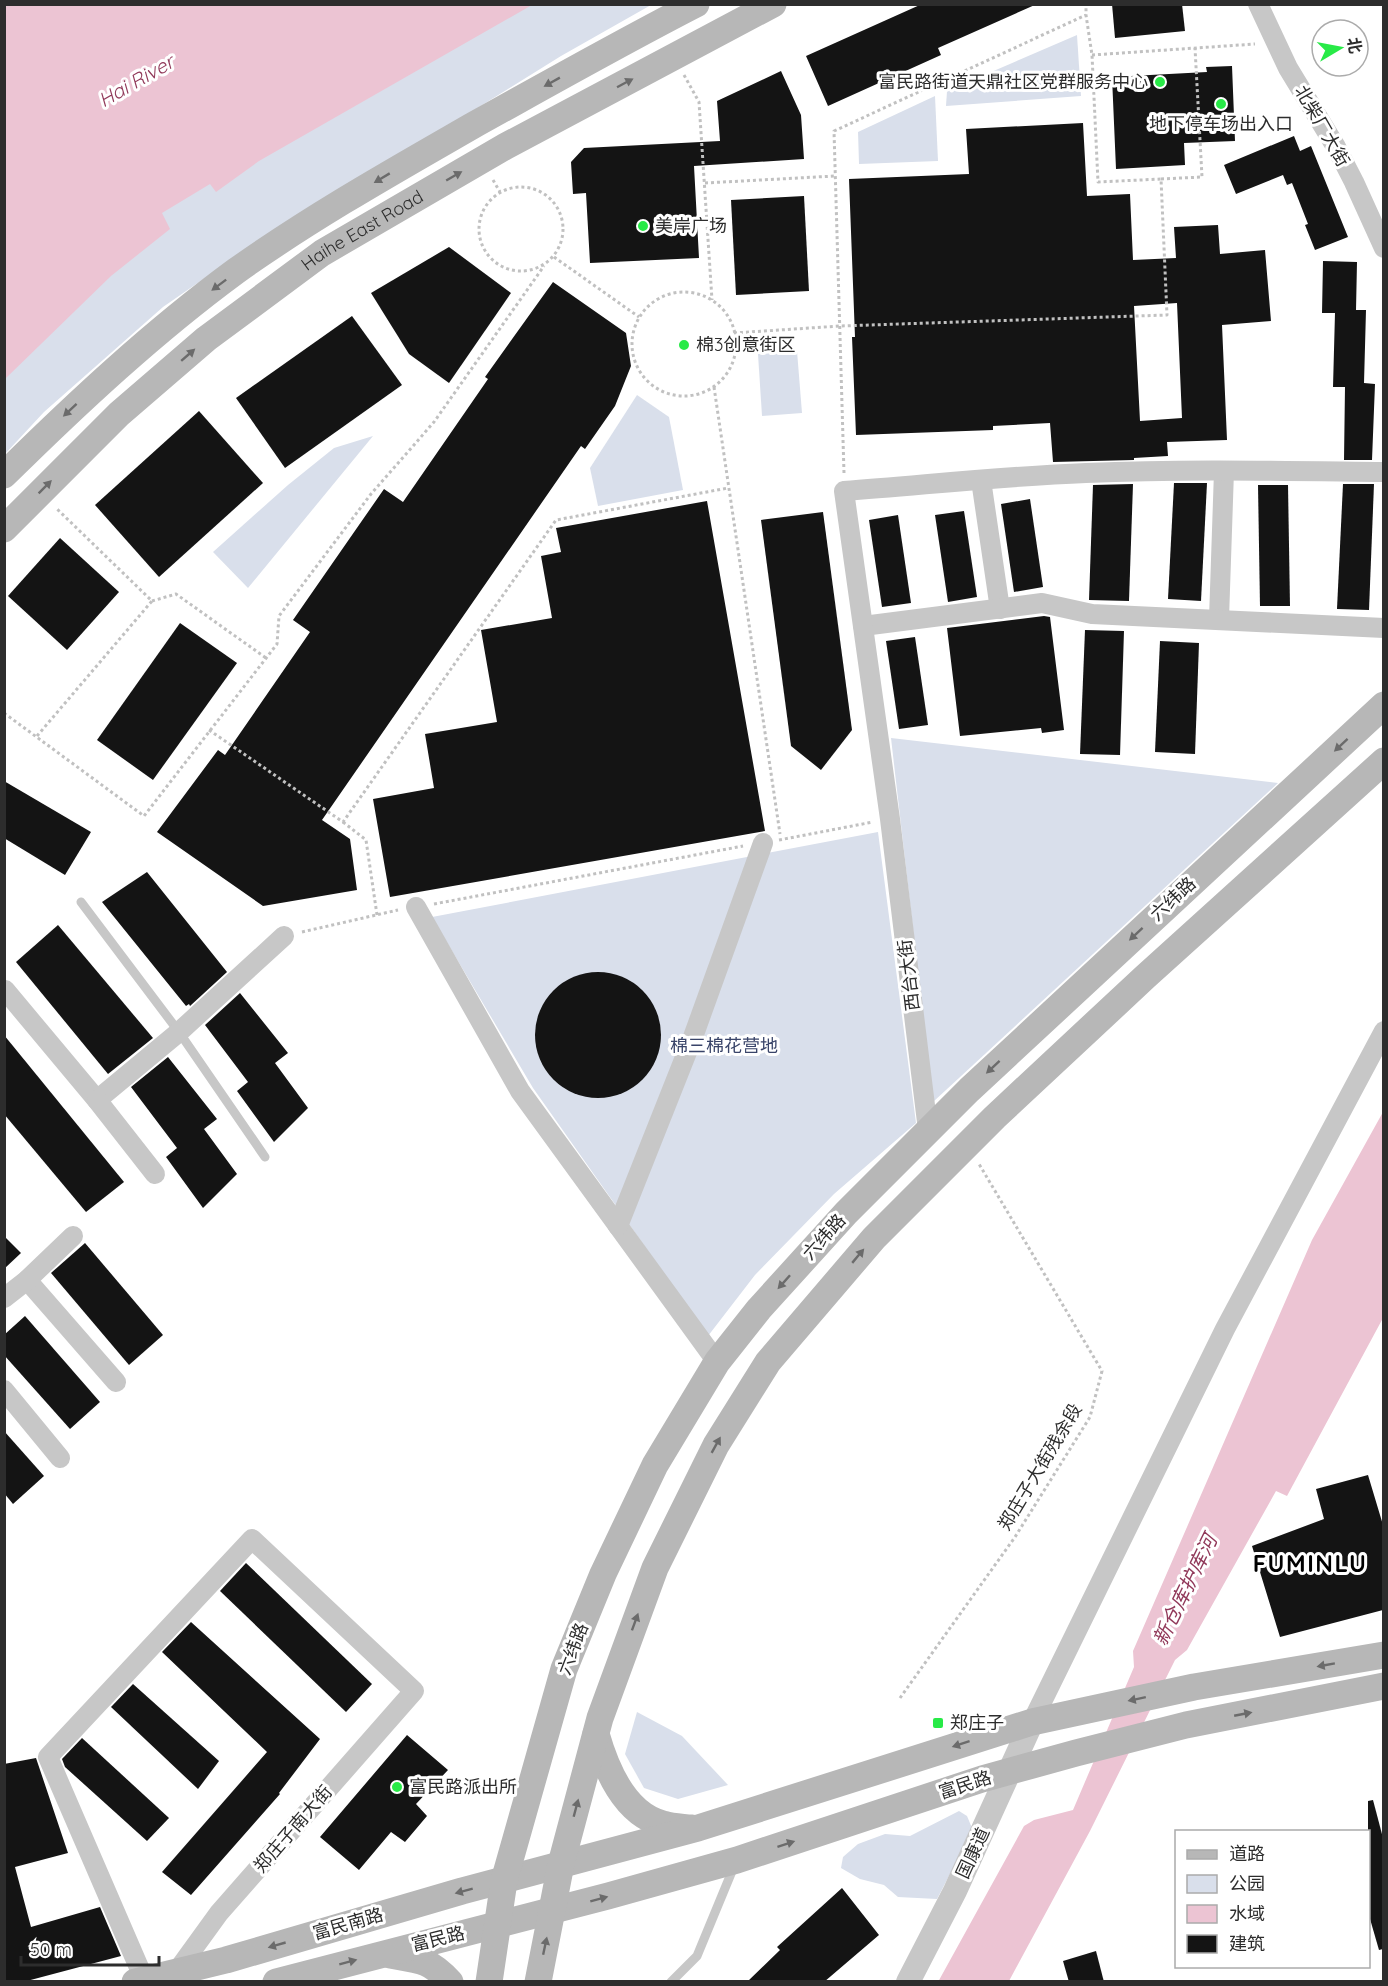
<svg xmlns="http://www.w3.org/2000/svg" width="1388" height="1986" viewBox="0 0 1388 1986" font-family="Quicksand,'Noto Sans SC',sans-serif">
<style>
.green{fill:#d9dfeb}
.water{fill:#ecc4d3}
.building{fill:#141414;fill-rule:evenodd}
.lines{fill:none;stroke-linecap:round;stroke-linejoin:round}
.path{stroke:#c1c1c1;stroke-width:3;stroke-dasharray:3 3;stroke-linecap:butt}
.service{stroke:#c7c7c7;stroke-width:9}
.minor{stroke:#c7c7c7;stroke-width:20}
.tertiary{stroke:#c7c7c7;stroke-width:24}
.secondary{stroke:#b7b7b7;stroke-width:27}
.oneway{fill:#6b6b6b}
.poi-dot{fill:#28ea47;stroke:#fff;stroke-width:2}
.labels{text-anchor:middle;stroke-width:6;stroke-linejoin:round;paint-order:stroke}
.poi-label{font-size:18px;fill:#2d2d2d;stroke:#fff;text-anchor:start}
.street-label{font-size:18px;fill:#2d2d2d;stroke:#fff}
.park-label{font-size:18px;fill:#394469;stroke:#fff}
.water-label{font-size:20px;font-style:italic;fill:#91395a;stroke:#fff}
.district-label{font-size:24px;font-weight:bold;letter-spacing:1.5px;fill:#000;stroke:#fff}
</style>
<rect width="100%" height="100%" fill="#fff"/>
<!-- green -->
<g class="green">
<polygon points="4,5 651,5 561,56 421,143 293,217 163,307 44,412 5,454"/>
<polygon points="1077,35 1081,96 946,106 947,91"/>
<polygon points="935,96 938,161 859,164 858,132"/>
<polygon points="797,351 802,413 762,416 758,354"/>
<polygon points="637,395 669,417 683,490 598,506 590,468"/>
<polygon points="373,436 248,588 213,552 288,485 334,448"/>
<polygon points="891,738 1278,783 933,1102"/>
<polygon points="878,832 916,1123 834,1194 755,1275 708,1336 533,1088 432,917"/>
<polygon points="637,1712 682,1736 728,1785 678,1799 644,1788 625,1754"/>
<polygon points="959,1811 967,1816 972,1828 966,1843 937,1899 898,1897 884,1885 860,1879 841,1868 843,1857 858,1844 885,1834 910,1836"/>
</g>
<!-- water -->
<g class="water">
<polygon points="5,4 532,4 532,5 259,161 216,192 210,184 162,213 170,229 111,276 5,379"/>
<polygon points="1383,1112 1383,1318 1287,1496 1276,1491 1187,1650 1175,1660 1090,1831 1009,1981 938,1982 1024,1826 1034,1820 1073,1810 1134,1667 1133,1651 1312,1240"/>
</g>
<!-- building -->
<g class="building">
<polygon points="922,4 1037,4 938,48 941,55 828,106 806,56"/>
<polygon points="1112,4 1182,4 1185,31 1115,38"/>
<polygon points="1232,66 1235,141 1184,143 1185,165 1116,169 1112,77 1207,72 1206,67"/>
<polygon points="781,71 801,115 804,159 694,166 699,258 590,263 586,193 573,194 571,162 584,148 720,141 717,101"/>
<path d="M 1083,123 L 1087,196 L 1130,194 L 1133,260 L 1176,258 L 1174,227 L 1218,225 L 1220,254 L 1265,250 L 1271,321 L 1222,325 L 1227,440 L 1167,442 L 1168,456 L 1134,458 L 1134,460 L 1053,462 L 1050,423 L 993,426 L 993,430 L 856,435 L 852,337 L 855,337 L 849,179 L 969,174 L 966,129 ZM 1177,303 L 1182,418 L 1140,421 L 1134,306 Z"/>
<polygon points="1294,136 1300,151 1311,146 1348,237 1315,250 1305,225 1308,224 1292,183 1287,185 1283,175 1236,194 1224,165"/>
<polygon points="804,196 809,291 736,295 731,200"/>
<polygon points="449,247 511,293 449,383 409,354 371,293"/>
<polygon points="1323,261 1357,262 1356,310 1366,310 1364,383 1375,384 1372,460 1344,460 1345,387 1333,387 1335,313 1322,313"/>
<polygon points="553,282 626,333 631,366 615,406 585,449 581,446 322,820 350,839 357,890 263,906 157,832 218,750 225,755 310,632 293,620 384,489 403,502 488,379 485,377"/>
<polygon points="352,316 402,385 285,468 236,398"/>
<polygon points="199,411 263,483 159,577 95,505"/>
<polygon points="1174,483 1207,483 1201,601 1168,599"/>
<polygon points="1133,484 1129,601 1089,600 1093,485"/>
<polygon points="1343,484 1374,484 1369,610 1337,609"/>
<polygon points="1258,485 1288,485 1290,606 1260,606"/>
<polygon points="1030,499 1043,587 1014,592 1001,504"/>
<polygon points="707,501 765,831 390,897 373,799 434,788 425,734 497,722 481,630 552,618 541,556 561,552 556,528"/>
<polygon points="964,511 977,597 948,602 935,515"/>
<polygon points="823,512 852,730 821,770 791,746 761,520"/>
<polygon points="898,515 911,603 882,607 869,520"/>
<polygon points="60,538 119,592 67,650 8,596"/>
<polygon points="1044,616 1050,617 1064,730 1042,733 1041,728 960,736 947,628"/>
<polygon points="180,623 237,663 153,780 97,740"/>
<polygon points="1085,630 1124,631 1120,755 1080,754"/>
<polygon points="915,637 928,725 899,729 886,641"/>
<polygon points="1160,641 1199,643 1195,754 1155,752"/>
<polygon points="4,781 91,832 65,875 4,838"/>
<polygon points="147,872 227,972 190,1006 189,1004 186,1006 102,902"/>
<polygon points="58,925 153,1038 108,1074 16,962"/>
<circle cx="598" cy="1035" r="63"/>
<polygon points="240,993 288,1053 275,1063 308,1108 274,1142 237,1091 248,1082 205,1025"/>
<polygon points="4,1035 124,1182 86,1212 4,1114"/>
<polygon points="168,1057 217,1119 204,1129 237,1174 203,1208 166,1157 177,1148 131,1087"/>
<polygon points="4,1236 21,1253 4,1269"/>
<polygon points="85,1243 163,1335 129,1365 51,1273"/>
<polygon points="25,1316 100,1402 70,1429 4,1355 4,1335"/>
<polygon points="4,1431 44,1476 13,1504 4,1493"/>
<polygon points="1368,1475 1383,1525 1383,1610 1280,1637 1252,1546 1324,1519 1316,1489"/>
<polygon points="246,1563 372,1684 346,1712 220,1591"/>
<polygon points="191,1622 320,1739 279,1793 280,1794 191,1895 162,1872 267,1752 162,1652"/>
<polygon points="133,1684 219,1761 198,1789 111,1707"/>
<polygon points="407,1735 448,1770 416,1804 427,1816 405,1842 391,1832 359,1870 320,1837"/>
<polygon points="82,1738 169,1818 147,1841 65,1767 62,1759"/>
<polygon points="36,1758 68,1853 15,1867 31,1927 100,1907 121,1956 23,1982 4,1982 4,1764"/>
<polygon points="1373,1800 1383,1838 1383,1949 1379,1950 1368,1912 1368,1801"/>
<polygon points="842,1888 879,1935 824,1982 747,1982 780,1950 777,1947"/>
<polygon points="1096,1951 1104,1982 1069,1982 1063,1961"/>
</g>
<g class="lines">
<!-- path -->
<g class="path">
<polyline points="1092,55 1255,44"/>
<polyline points="684,75 699,102 712,300"/>
<polyline points="1161,179 1202,177 1195,48"/>
<polyline points="493,180 500,192"/>
<polyline points="705,183 835,176"/>
<circle cx="521" cy="229" r="42"/>
<polyline points="554,257 639,317"/>
<circle cx="684" cy="344" r="52"/>
<polyline points="734,333 840,326 1167,315 1161,179 1098,182 1092,55 1086,15 1086,4"/>
<polyline points="714,387 780,834"/>
<polyline points="844,473 834,131 1086,15"/>
<polyline points="152,601 176,594 266,658"/>
<polyline points="4,713 144,816 277,644 279,616 371,494 434,422 544,266"/>
<polyline points="209,730 343,822 556,520 728,488"/>
<polyline points="37,736 152,601 56,508"/>
<polyline points="343,822 366,840 377,915"/>
<polyline points="779,840 873,822"/>
<polyline points="434,904 743,846"/>
<polyline points="302,932 398,910"/>
<polyline points="900,1698 1015,1537 1090,1417 1102,1371 979,1164"/>
</g>
<!-- service -->
<g class="service">
<polyline points="81,902 179,1032 265,1157"/>
<polyline points="671,1982 697,1956 735,1864"/>
</g>
<!-- minor -->
<g class="minor">
<polyline points="1258,4 1288,68 1336,147 1354,182 1384,248"/>
<polyline points="981,480 1000,609"/>
<polyline points="1219,619 1224,471"/>
<polyline points="863,626 1042,603 1092,614 1384,628"/>
<polyline points="416,907 520,1091 717,1362"/>
<polyline points="5,990 97,1100 179,1032 284,936"/>
<polyline points="97,1100 155,1174"/>
<path d="M 928,1130 L 890,819 L 844,491 C 925,485 1005,476 1086,473 C 1185,469 1284,471 1384,472"/>
<polyline points="618,1226 693,1037 763,843"/>
<polyline points="27,1280 116,1382"/>
<polyline points="4,1298 27,1280 73,1236"/>
<polyline points="4,1390 60,1458"/>
<polyline points="1032,1722 1225,1329 1384,1031"/>
<polyline points="144,1979 48,1757 252,1539 414,1691 219,1913 177,1971"/>
</g>
<!-- tertiary -->
<polyline class="tertiary" points="908,1982 955,1891 1032,1722"/>
<!-- secondary -->
<g class="secondary">
<path d="M 4,475 C 77,403 153,332 236,271 C 312,217 392,172 472,126 C 546,85 620,43 696,4"/>
<path id="s1" d="M 4,529 L 119,414 L 206,339 L 322,253 L 506,146 L 773,4"/>
<path d="M 596,1734 C 606,1769 624,1814 663,1824 C 671,1827 682,1827 691,1828"/>
<path d="M 390,1955 C 419,1960 429,1959 450,1982"/>
<polyline points="135,1982 226,1960 462,1891 698,1828 1032,1722 1194,1687 1384,1655"/>
<polyline points="276,1982 608,1896 737,1860 982,1779 1076,1753 1186,1725 1384,1686"/>
<polyline points="489,1982 504,1881 564,1669 603,1574 655,1465 717,1362 759,1309 846,1213 969,1090 1384,705"/>
<polyline points="538,1982 561,1864 600,1718 655,1568 716,1445 768,1362 874,1238 995,1117 1145,977 1384,761"/>
</g>
</g>
<!-- one-way arrows -->
<defs><path id="oneway-solid" d="M-6-.8H1V-3.2L6.5 0L1 3.2V.8H-6Z" transform="scale(1.5)"/></defs>
<g class="oneway">
<use href="#oneway-solid" transform="translate(552 82) rotate(151)"/>
<use href="#oneway-solid" transform="translate(625 83) rotate(-28)"/>
<use href="#oneway-solid" transform="translate(454 176) rotate(-30)"/>
<use href="#oneway-solid" transform="translate(382 178) rotate(149)"/>
<use href="#oneway-solid" transform="translate(219 285) rotate(143)"/>
<use href="#oneway-solid" transform="translate(188 355) rotate(-41)"/>
<use href="#oneway-solid" transform="translate(70 410) rotate(137)"/>
<use href="#oneway-solid" transform="translate(45 487) rotate(-45)"/>
<use href="#oneway-solid" transform="translate(1341 745) rotate(137)"/>
<use href="#oneway-solid" transform="translate(1136 934) rotate(137)"/>
<use href="#oneway-solid" transform="translate(993 1067) rotate(137)"/>
<use href="#oneway-solid" transform="translate(858 1256) rotate(-50)"/>
<use href="#oneway-solid" transform="translate(784 1282) rotate(132)"/>
<use href="#oneway-solid" transform="translate(716 1445) rotate(-61)"/>
<use href="#oneway-solid" transform="translate(635 1622) rotate(-70)"/>
<use href="#oneway-solid" transform="translate(1326 1665) rotate(170)"/>
<use href="#oneway-solid" transform="translate(1137 1699) rotate(168)"/>
<use href="#oneway-solid" transform="translate(1243 1714) rotate(-11)"/>
<use href="#oneway-solid" transform="translate(961 1744) rotate(162)"/>
<use href="#oneway-solid" transform="translate(576 1808) rotate(-75)"/>
<use href="#oneway-solid" transform="translate(786 1844) rotate(-18)"/>
<use href="#oneway-solid" transform="translate(464 1891) rotate(165)"/>
<use href="#oneway-solid" transform="translate(599 1899) rotate(-15)"/>
<use href="#oneway-solid" transform="translate(277 1945) rotate(164)"/>
<use href="#oneway-solid" transform="translate(545 1946) rotate(-78)"/>
<use href="#oneway-solid" transform="translate(348 1962) rotate(-15)"/>
</g>
<!-- markers -->
<g class="poi-dot">
<circle cx="1160" cy="82" r="6"/>
<circle cx="1221" cy="104" r="6"/>
<circle cx="643" cy="226" r="6"/>
<circle cx="684" cy="345" r="6"/>
<rect x="932" y="1717" width="12" height="12" rx="3"/>
<circle cx="397" cy="1787" r="6"/>
</g>
<g class="labels">
<!-- poi labels -->
<g class="poi-label">
<text x="1148" y="88" text-anchor="end">富民路街道天鼎社区党群服务中心</text>
<text x="1221" y="130" text-anchor="middle">地下停车场出入口</text>
<text x="655" y="232">美岸广场</text>
<text x="696" y="351">棉3创意街区</text>
<text x="950" y="1729">郑庄子</text>
<text x="409" y="1793">富民路派出所</text>
</g>
<!-- street labels -->
<g class="street-label">
<text transform="translate(1322 126) rotate(60)" y="6">北柴厂大街</text>
<text dy="6" stroke="none"><textPath href="#s1" startOffset="468">Haihe East Road</textPath></text>
<text transform="translate(1173 899) rotate(-43)" y="6">六纬路</text>
<text transform="translate(909 975) rotate(-97)" y="6">西台大街</text>
<text transform="translate(824 1237) rotate(-48)" y="6">六纬路</text>
<text transform="translate(1040 1467) rotate(-59)" y="6">郑庄子大街残余段</text>
<text transform="translate(573 1649) rotate(-69)" y="6">六纬路</text>
<text transform="translate(965 1785) rotate(-18)" y="6">富民路</text>
<text transform="translate(293 1829) rotate(-49)" y="6">郑庄子南大街</text>
<text transform="translate(973 1853) rotate(-65)" y="6">国康道</text>
<text transform="translate(348 1924) rotate(-16)" y="6">富民南路</text>
<text transform="translate(438 1939) rotate(-14)" y="6">富民路</text>
</g>
<!-- park labels -->
<g class="park-label">
<text x="724" y="1052">棉三棉花营地</text>
</g>
<!-- water labels -->
<g class="water-label">
<text transform="translate(136 81) rotate(-30)" y="7">Hai River</text>
<text transform="translate(1185 1590) rotate(-64)" y="7">新仓库护库河</text>
</g>
<!-- district labels -->
<g class="district-label">
<text x="1310" y="1572">FUMINLU</text>
</g>
</g>
<!-- border -->
<rect width="1388" height="1986" fill="none" stroke="#2d2d2d" stroke-width="12"/>
<!-- legend -->
<rect x="1175" y="1830" width="195" height="138" fill="#ffffff" stroke="#ababab" stroke-width="1.5"/>
<rect x="1187" y="1850" width="30" height="9" fill="#b7b7b7" stroke="#ababab" stroke-width="1.5"/>
<text x="1229" y="1860" font-size="18" fill="#2d2d2d">道路</text>
<rect x="1187" y="1875" width="30" height="18" fill="#d9dfeb" stroke="#ababab" stroke-width="1.5"/>
<text x="1229" y="1890" font-size="18" fill="#2d2d2d">公园</text>
<rect x="1187" y="1905" width="30" height="18" fill="#ecc4d3" stroke="#ababab" stroke-width="1.5"/>
<text x="1229" y="1920" font-size="18" fill="#2d2d2d">水域</text>
<rect x="1187" y="1935" width="30" height="18" fill="#141414" stroke="#ababab" stroke-width="1.5"/>
<text x="1229" y="1950" font-size="18" fill="#2d2d2d">建筑</text>
<!-- north arrow -->
<g transform="translate(1340 48) rotate(80)"><circle r="28" fill="#ffffff" stroke="#ababab" stroke-width="1.5"/>
<path d="M0-4.5L10 22L0 15L-10 22Z" fill="#28ea47"/>
<text y="-9" font-size="16" font-weight="bold" text-anchor="middle" fill="#2d2d2d">北</text>
</g>
<!-- scale -->
<path d="M21 1956v9h138v-9" fill="none" stroke="#2d2d2d" stroke-width="3"/>
<text x="30" y="1956" font-size="18" fill="#2d2d2d" stroke="#ffffff" stroke-width="4.5" paint-order="stroke">50 m</text>
</svg>
